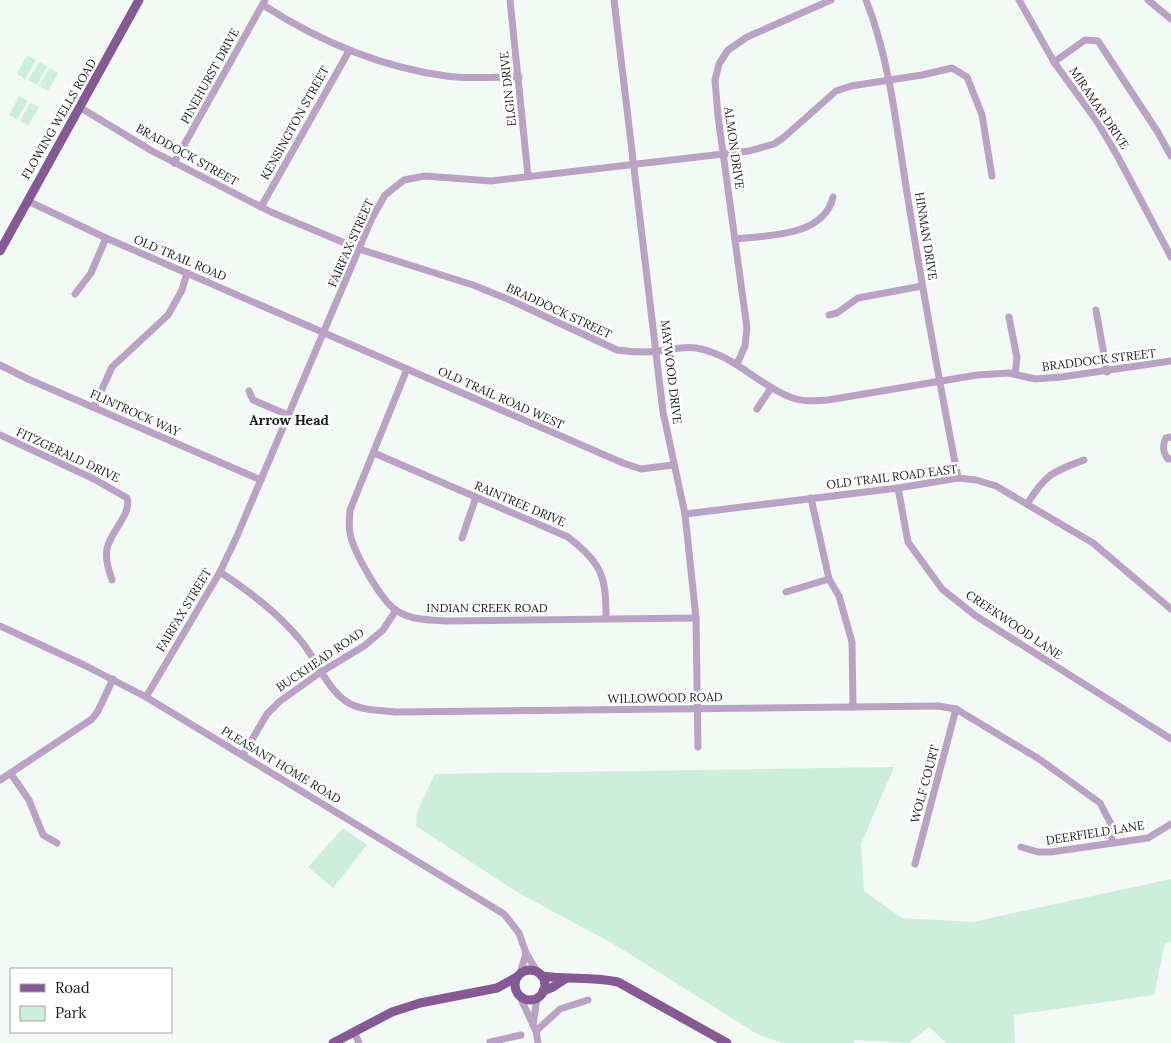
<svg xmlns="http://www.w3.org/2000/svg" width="1171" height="1043" viewBox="0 0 1171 1043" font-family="Lora,serif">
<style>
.green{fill:#cdeeda}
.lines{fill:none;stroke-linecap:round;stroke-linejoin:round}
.minor{stroke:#b9a2c3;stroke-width:7}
.major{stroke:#845994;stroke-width:9}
.labels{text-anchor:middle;stroke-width:5;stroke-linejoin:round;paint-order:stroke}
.street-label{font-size:12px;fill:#191c1a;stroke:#fff}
.neighbourhood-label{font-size:14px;font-weight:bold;fill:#191c1a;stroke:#fff}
</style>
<rect width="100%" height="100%" fill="#f3faf6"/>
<!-- green -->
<g class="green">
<polygon points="27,55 36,60 25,79 17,74"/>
<polygon points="39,62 47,66 37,85 28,80"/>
<polygon points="50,68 58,73 48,91 39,86"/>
<polygon points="19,96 28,101 17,119 9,115"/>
<polygon points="30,103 39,107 28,126 20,121"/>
<polygon points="894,767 861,844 864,891 902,918 972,922 1171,879 1171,942 1165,943 1154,995 1014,1015 1015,1043 946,1043 929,1027 909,1043 855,1040 854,1043 782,1043 757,1034 617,946 517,892 416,826 417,812 435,774"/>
<polygon points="343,828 367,845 333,888 308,867"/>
</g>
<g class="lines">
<!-- minor -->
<g class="minor">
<polyline points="510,0 528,176"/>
<polyline points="614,0 663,412 685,514 696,618 698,747"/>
<path d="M 866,0 C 891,63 897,133 908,199 C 923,292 940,385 958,478"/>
<polyline points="1019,0 1054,62 1098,123 1118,157 1171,257"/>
<polyline points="1148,0 1171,19"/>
<path d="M 263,5 C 319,41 380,67 446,76 C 469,79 495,77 519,77"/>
<polyline points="1054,62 1085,40 1098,41 1157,131 1171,156"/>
<path d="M 81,108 L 152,151 L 271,212 L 359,249 L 473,285 L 510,300 L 617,350 C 631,352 644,353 658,351 C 670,350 684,346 696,348 C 733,354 757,384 790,397 C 802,402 815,401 828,400 L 977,375 L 1009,373 L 1035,379 L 1061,377 L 1171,361"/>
<polyline points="174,163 265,0"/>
<polyline points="28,201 106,238 623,463 641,469 673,465"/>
<polyline points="261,207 349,51"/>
<path d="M 735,239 C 768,235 824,237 833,197"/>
<polyline points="75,294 91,273 106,238"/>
<polyline points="1096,310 1107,372"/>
<polyline points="829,315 837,313 858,298 922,286"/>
<polyline points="1009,317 1017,358 1015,374"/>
<polyline points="737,364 745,346 747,328 718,116 715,80 719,64 728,50 747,37 831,0"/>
<polyline points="0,365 28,379 261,480"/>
<path d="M 407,369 L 350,510 C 350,517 348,525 350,533 C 353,551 381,601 397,611 C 413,621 432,620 450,621 L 696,618"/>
<polyline points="249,391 253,400 288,415"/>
<polyline points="94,407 112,367 168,315 182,290 187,273"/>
<polyline points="757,409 771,388"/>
<path d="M 0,435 L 94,479 L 127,498 C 132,514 110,532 107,549 C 105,560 109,570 112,580"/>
<path d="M 1171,437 L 1166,438 C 1162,445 1163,453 1168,459 L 1171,459"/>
<path d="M 374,453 L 568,537 C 602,564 606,575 606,619"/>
<polyline points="898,488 908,542 942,589 976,616 1171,739"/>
<polyline points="811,498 829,579 839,596 852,642 853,707"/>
<path d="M 1027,504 C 1046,474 1052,472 1084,460"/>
<polyline points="685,514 898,488 958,478 976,480 996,486 1093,543 1171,609"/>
<polyline points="462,538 476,497"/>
<path d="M 220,572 C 250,592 278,613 301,641 C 317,660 326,688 347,702 C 361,711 380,710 396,712 L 853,707 L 938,706 L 956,709 L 1039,759 L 1100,803 L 1111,824 L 1112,841"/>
<polyline points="786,592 829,579"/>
<polyline points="0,626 84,665 146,697 504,914 519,933 526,953 538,973"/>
<polyline points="146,697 220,572 237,536 372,218 385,195 404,180 425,176 491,181 749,151 774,144 783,138 836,91 851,86 922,75 952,68 967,77 982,115 992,176"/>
<polyline points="243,755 267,714 280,701 321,672 364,646 383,630 396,610"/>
<polyline points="11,774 29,800 43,835 57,843"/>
<polyline points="0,780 92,719 98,711 113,679"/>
<polyline points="1021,847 1038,852 1051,852 1148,838 1171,824"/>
<polyline points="915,864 956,709"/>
<polyline points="520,974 526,953"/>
<polyline points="520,997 536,1031 538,1043"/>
<polyline points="533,1025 537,998"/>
<polyline points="536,1031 560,1009 588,1000"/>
<polyline points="354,1032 359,1043"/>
<polyline points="490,1042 521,1035"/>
</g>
<!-- major -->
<g class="major">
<polyline points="0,251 139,0"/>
<circle cx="530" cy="985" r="15"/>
<path d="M 542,976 C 568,980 593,976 618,982 L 727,1043"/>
<polyline points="543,991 553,987 565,979"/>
<polyline points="333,1043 392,1012 420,1003 497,988 517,977"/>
</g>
</g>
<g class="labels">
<!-- street labels -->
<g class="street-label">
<text transform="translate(210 76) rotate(-61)" y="4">PINEHURST DRIVE</text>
<text transform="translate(508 89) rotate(-96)" y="4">ELGIN DRIVE</text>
<text transform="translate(1099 108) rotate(56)" y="4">MIRAMAR DRIVE</text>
<text transform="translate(59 119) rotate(-60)" y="4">FLOWING WELLS ROAD</text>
<text transform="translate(295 123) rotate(-61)" y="4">KENSINGTON STREET</text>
<text transform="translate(734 148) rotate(82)" y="4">ALMON DRIVE</text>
<text transform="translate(187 155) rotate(29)" y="4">BRADDOCK STREET</text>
<text transform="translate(926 236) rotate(81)" y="4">HINMAN DRIVE</text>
<text transform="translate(351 243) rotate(-66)" y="4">FAIRFAX STREET</text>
<text transform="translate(180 258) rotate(23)" y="4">OLD TRAIL ROAD</text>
<text transform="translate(559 311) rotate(25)" y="4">BRADDOCK STREET</text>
<text transform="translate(1099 360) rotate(-7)" y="4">BRADDOCK STREET</text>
<text transform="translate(671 372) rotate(83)" y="4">MAYWOOD DRIVE</text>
<text transform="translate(501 398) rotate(24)" y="4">OLD TRAIL ROAD WEST</text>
<text transform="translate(135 413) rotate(24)" y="4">FLINTROCK WAY</text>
<text transform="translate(68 455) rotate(25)" y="4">FITZGERALD DRIVE</text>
<text transform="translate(892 477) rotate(-7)" y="4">OLD TRAIL ROAD EAST</text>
<text transform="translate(520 504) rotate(23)" y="4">RAINTREE DRIVE</text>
<text x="487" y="612">INDIAN CREEK ROAD</text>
<text transform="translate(184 610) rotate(-59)" y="4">FAIRFAX STREET</text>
<text transform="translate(1014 625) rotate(34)" y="4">CREEKWOOD LANE</text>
<text transform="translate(320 660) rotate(-34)" y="4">BUCKHEAD ROAD</text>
<text transform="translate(665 698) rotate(-1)" y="4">WILLOWOOD ROAD</text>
<text transform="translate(281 765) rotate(31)" y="4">PLEASANT HOME ROAD</text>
<text transform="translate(925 784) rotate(-75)" y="4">WOLF COURT</text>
<text transform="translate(1095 833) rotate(-9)" y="4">DEERFIELD LANE</text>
</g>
<!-- neighbourhood labels -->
<g class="neighbourhood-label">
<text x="289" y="425">Arrow Head</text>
</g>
</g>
<!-- legend -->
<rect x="10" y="968" width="162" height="65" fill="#ffffff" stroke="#a3a4a3"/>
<rect x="20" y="984" width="25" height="8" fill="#845994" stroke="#a3a4a3"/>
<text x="55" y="993" font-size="15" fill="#191c1a">Road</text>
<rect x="20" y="1006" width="25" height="15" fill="#cdeeda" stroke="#a3a4a3"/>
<text x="55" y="1018" font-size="15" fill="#191c1a">Park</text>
</svg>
